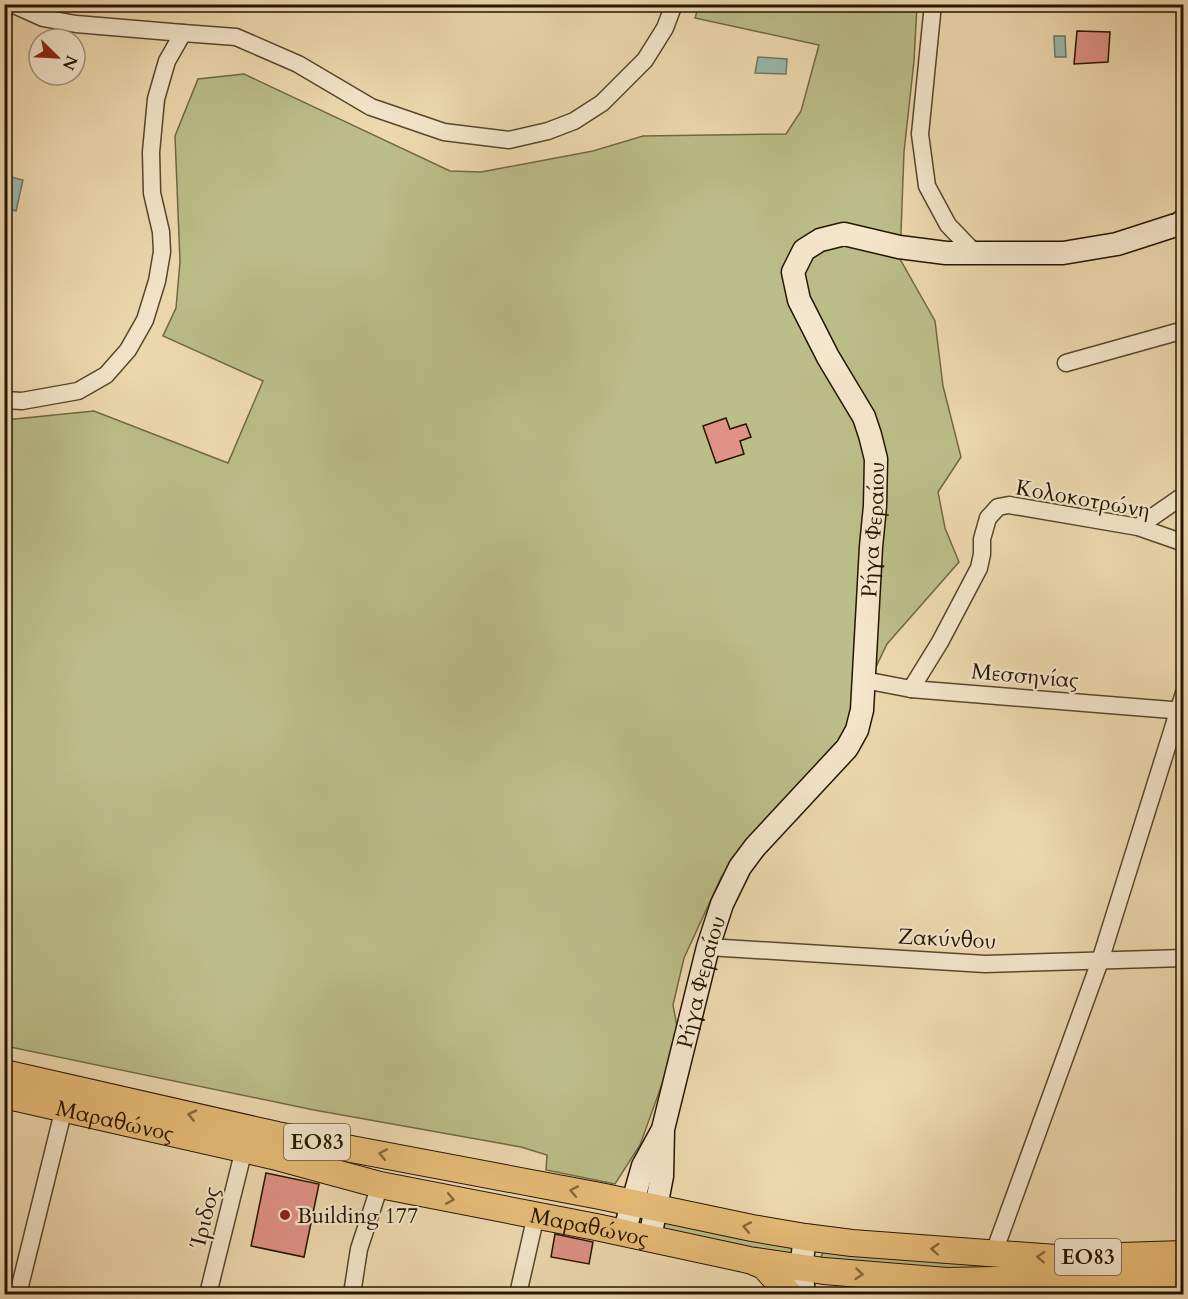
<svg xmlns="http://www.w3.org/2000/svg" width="1188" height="1299" viewBox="0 0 1188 1299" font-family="Cardo,serif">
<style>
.green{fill:#bcbe89;stroke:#706944;stroke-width:1.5}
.water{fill:#9abaae;stroke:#6b7868;stroke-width:1.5}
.building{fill:#e09287;stroke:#251400;stroke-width:1.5}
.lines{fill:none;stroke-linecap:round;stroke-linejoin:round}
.street-casing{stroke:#58462c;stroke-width:19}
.secondary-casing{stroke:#251400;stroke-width:25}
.primary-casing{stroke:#251400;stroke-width:28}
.street{stroke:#f5e7cc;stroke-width:16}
.secondary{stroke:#f5e7cc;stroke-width:22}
.primary{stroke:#e8bd78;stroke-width:26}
.oneway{stroke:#86683c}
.poi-dot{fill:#8f2418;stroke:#f5e7cc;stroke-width:2}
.labels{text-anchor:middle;stroke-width:4.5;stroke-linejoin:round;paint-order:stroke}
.shield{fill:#f5e7cc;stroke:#63533d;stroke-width:1.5}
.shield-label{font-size:21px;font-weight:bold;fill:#251400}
.street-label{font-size:22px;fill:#251400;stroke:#f5e7cc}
.poi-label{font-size:22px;fill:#251400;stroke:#f5e7cc;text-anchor:start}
</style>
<rect width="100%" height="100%" fill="#efdab0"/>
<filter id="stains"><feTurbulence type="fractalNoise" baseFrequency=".00333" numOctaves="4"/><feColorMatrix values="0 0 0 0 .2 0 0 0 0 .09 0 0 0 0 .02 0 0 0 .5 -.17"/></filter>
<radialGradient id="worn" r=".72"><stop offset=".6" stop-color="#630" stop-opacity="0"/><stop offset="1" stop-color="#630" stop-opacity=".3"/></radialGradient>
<!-- green -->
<g class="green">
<polygon points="699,5 917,5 914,61 904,152 900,259 935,321 943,386 961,457 938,492 945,528 959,562 887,644 838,746 770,818 722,876 684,958 673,1005 679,1037 640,1145 615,1184 546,1170 547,1155 521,1147 314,1110 5,1046 5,420 94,411 228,463 263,381 163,336 176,308 180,262 175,136 198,79 244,74 450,171 481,172 593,151 643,136 786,134 801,111 819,45 695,18"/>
<polygon points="663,1222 791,1245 794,1250 791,1254 788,1256 663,1229"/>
<polygon points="823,1252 996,1265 996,1274 823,1261 821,1257"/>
</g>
<!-- water -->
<g class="water">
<polygon points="1054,36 1065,36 1066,57 1055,57"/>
<polygon points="758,57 787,59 786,74 755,73"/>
<polygon points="7,176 23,180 16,211 5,208 5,187"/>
</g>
<!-- building -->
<g class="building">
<polygon points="1077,31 1110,32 1108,62 1074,64"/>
<polygon points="726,418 730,429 746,424 751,437 740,441 744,454 716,463 703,426"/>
<polygon points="266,1173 319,1184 304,1257 251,1246"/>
<polygon points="555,1234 593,1242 589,1264 551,1257"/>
</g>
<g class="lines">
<defs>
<g id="street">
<polyline points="12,4 43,18 76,24 183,33"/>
<polyline points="933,4 920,134 927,186 948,225 974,252"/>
<polyline points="1066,363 1184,330"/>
<polyline points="4,400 22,401 78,391 106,375 128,350 145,320 157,281 162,252 161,232 152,193 151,152 156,99 167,61 183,33 236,37 298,64 371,107 444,132 509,140 548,131 574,121 602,103 645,60 665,28 674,4"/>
<polyline points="1138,527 1184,495"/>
<polyline points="864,680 911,689 1184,711"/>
<polyline points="911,689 940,642 979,568 982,554 982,539 988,518 998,507 1009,505 1138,527 1184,543"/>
<polyline points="708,947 985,964 1184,958"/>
<polyline points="993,1255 1100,961 1184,693"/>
<polyline points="18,1294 64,1108"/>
<polyline points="208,1294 244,1149"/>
<polyline points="352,1294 359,1249 380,1185"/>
<polyline points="518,1294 536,1215"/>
</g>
<g id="secondary">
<polyline points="624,1233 643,1166 661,1133"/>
<path id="s1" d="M 650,1238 L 662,1176 L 663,1129 L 708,947 L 722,904 L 740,867 L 755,847 L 847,748 L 857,730 L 862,710 L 871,547 L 875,506 L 876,459 L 870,435 L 864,417 L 828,357 L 799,300 L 793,272 L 804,250 L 820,240 L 844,234 L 899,247 L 946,253 L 1063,253 L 1117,244 L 1179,224 L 1184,220"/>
<polyline points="804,1294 801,1268 805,1237"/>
</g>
<g id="primary">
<polyline points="4,1073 277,1135 600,1196 752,1228 805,1237 852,1243 1056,1258 1184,1254"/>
<path id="s2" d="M 4,1095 L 273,1156 L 380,1185 L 596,1227 L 749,1260 L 824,1271 L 947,1281 L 1184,1276"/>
<polyline points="752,1261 764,1266 789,1294"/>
</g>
</defs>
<!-- street casing -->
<use href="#street" class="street-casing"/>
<!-- secondary casing -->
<use href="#secondary" class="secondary-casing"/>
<!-- primary casing -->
<use href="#primary" class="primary-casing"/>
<!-- street -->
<use href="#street" class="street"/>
<!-- secondary -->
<use href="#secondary" class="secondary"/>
<!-- primary -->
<use href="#primary" class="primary"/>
</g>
<!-- one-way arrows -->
<defs><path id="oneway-chevron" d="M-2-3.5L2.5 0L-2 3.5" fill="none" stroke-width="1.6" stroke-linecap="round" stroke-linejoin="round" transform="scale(1.5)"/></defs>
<g class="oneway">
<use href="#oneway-chevron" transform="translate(192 1115) rotate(-167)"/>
<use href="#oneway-chevron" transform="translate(383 1154) rotate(-169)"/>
<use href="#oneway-chevron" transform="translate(574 1191) rotate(-169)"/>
<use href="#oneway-chevron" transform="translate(450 1199) rotate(11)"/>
<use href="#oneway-chevron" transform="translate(747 1227) rotate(-169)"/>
<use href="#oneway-chevron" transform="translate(935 1249) rotate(-177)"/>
<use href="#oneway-chevron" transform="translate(1041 1257) rotate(-177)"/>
<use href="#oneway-chevron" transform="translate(859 1274) rotate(5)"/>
</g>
<!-- markers -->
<circle class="poi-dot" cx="285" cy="1215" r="6"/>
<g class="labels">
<!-- shield labels -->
<g class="shield">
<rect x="284" y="1124" width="66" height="36" rx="4.5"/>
<rect x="1055" y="1239" width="66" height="36" rx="4.5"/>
</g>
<g class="shield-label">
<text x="317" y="1149">ΕΟ83</text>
<text x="1088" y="1264">ΕΟ83</text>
</g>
<!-- street labels -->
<g class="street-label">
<text transform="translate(1083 498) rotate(10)" y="8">Κολοκοτρώνη</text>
<text dy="8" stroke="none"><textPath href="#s1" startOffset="766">Ρήγα Φεραίου</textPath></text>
<text transform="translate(1025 675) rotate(5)" y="8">Μεσσηνίας</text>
<text transform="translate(947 938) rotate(3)" y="8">Ζακύνθου</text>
<text dy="8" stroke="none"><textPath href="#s1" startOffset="262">Ρήγα Φεραίου</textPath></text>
<text dy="8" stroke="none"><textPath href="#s2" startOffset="114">Μαραθώνος</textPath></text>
<text transform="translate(204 1217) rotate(-76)" y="8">Ίριδος</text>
<text dy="8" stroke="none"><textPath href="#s2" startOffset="600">Μαραθώνος</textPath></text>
</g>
<!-- poi labels -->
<g class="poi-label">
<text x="297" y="1223">Building 177</text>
</g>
</g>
<!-- margin -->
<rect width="1188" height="1299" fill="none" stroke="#efdab0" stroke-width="24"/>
<rect x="6" y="6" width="1176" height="1287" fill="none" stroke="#251400" stroke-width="3"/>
<rect x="12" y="12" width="1164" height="1275" fill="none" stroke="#251400" stroke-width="1.5"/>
<!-- north arrow -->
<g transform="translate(57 57) rotate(114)"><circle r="28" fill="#f5e7cc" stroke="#a2937a" stroke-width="1.5"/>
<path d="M0-4.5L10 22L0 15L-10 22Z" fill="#8f2418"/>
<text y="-9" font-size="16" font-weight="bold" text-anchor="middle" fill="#251400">N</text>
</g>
<rect width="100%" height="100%" filter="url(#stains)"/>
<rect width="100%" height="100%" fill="url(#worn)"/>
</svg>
